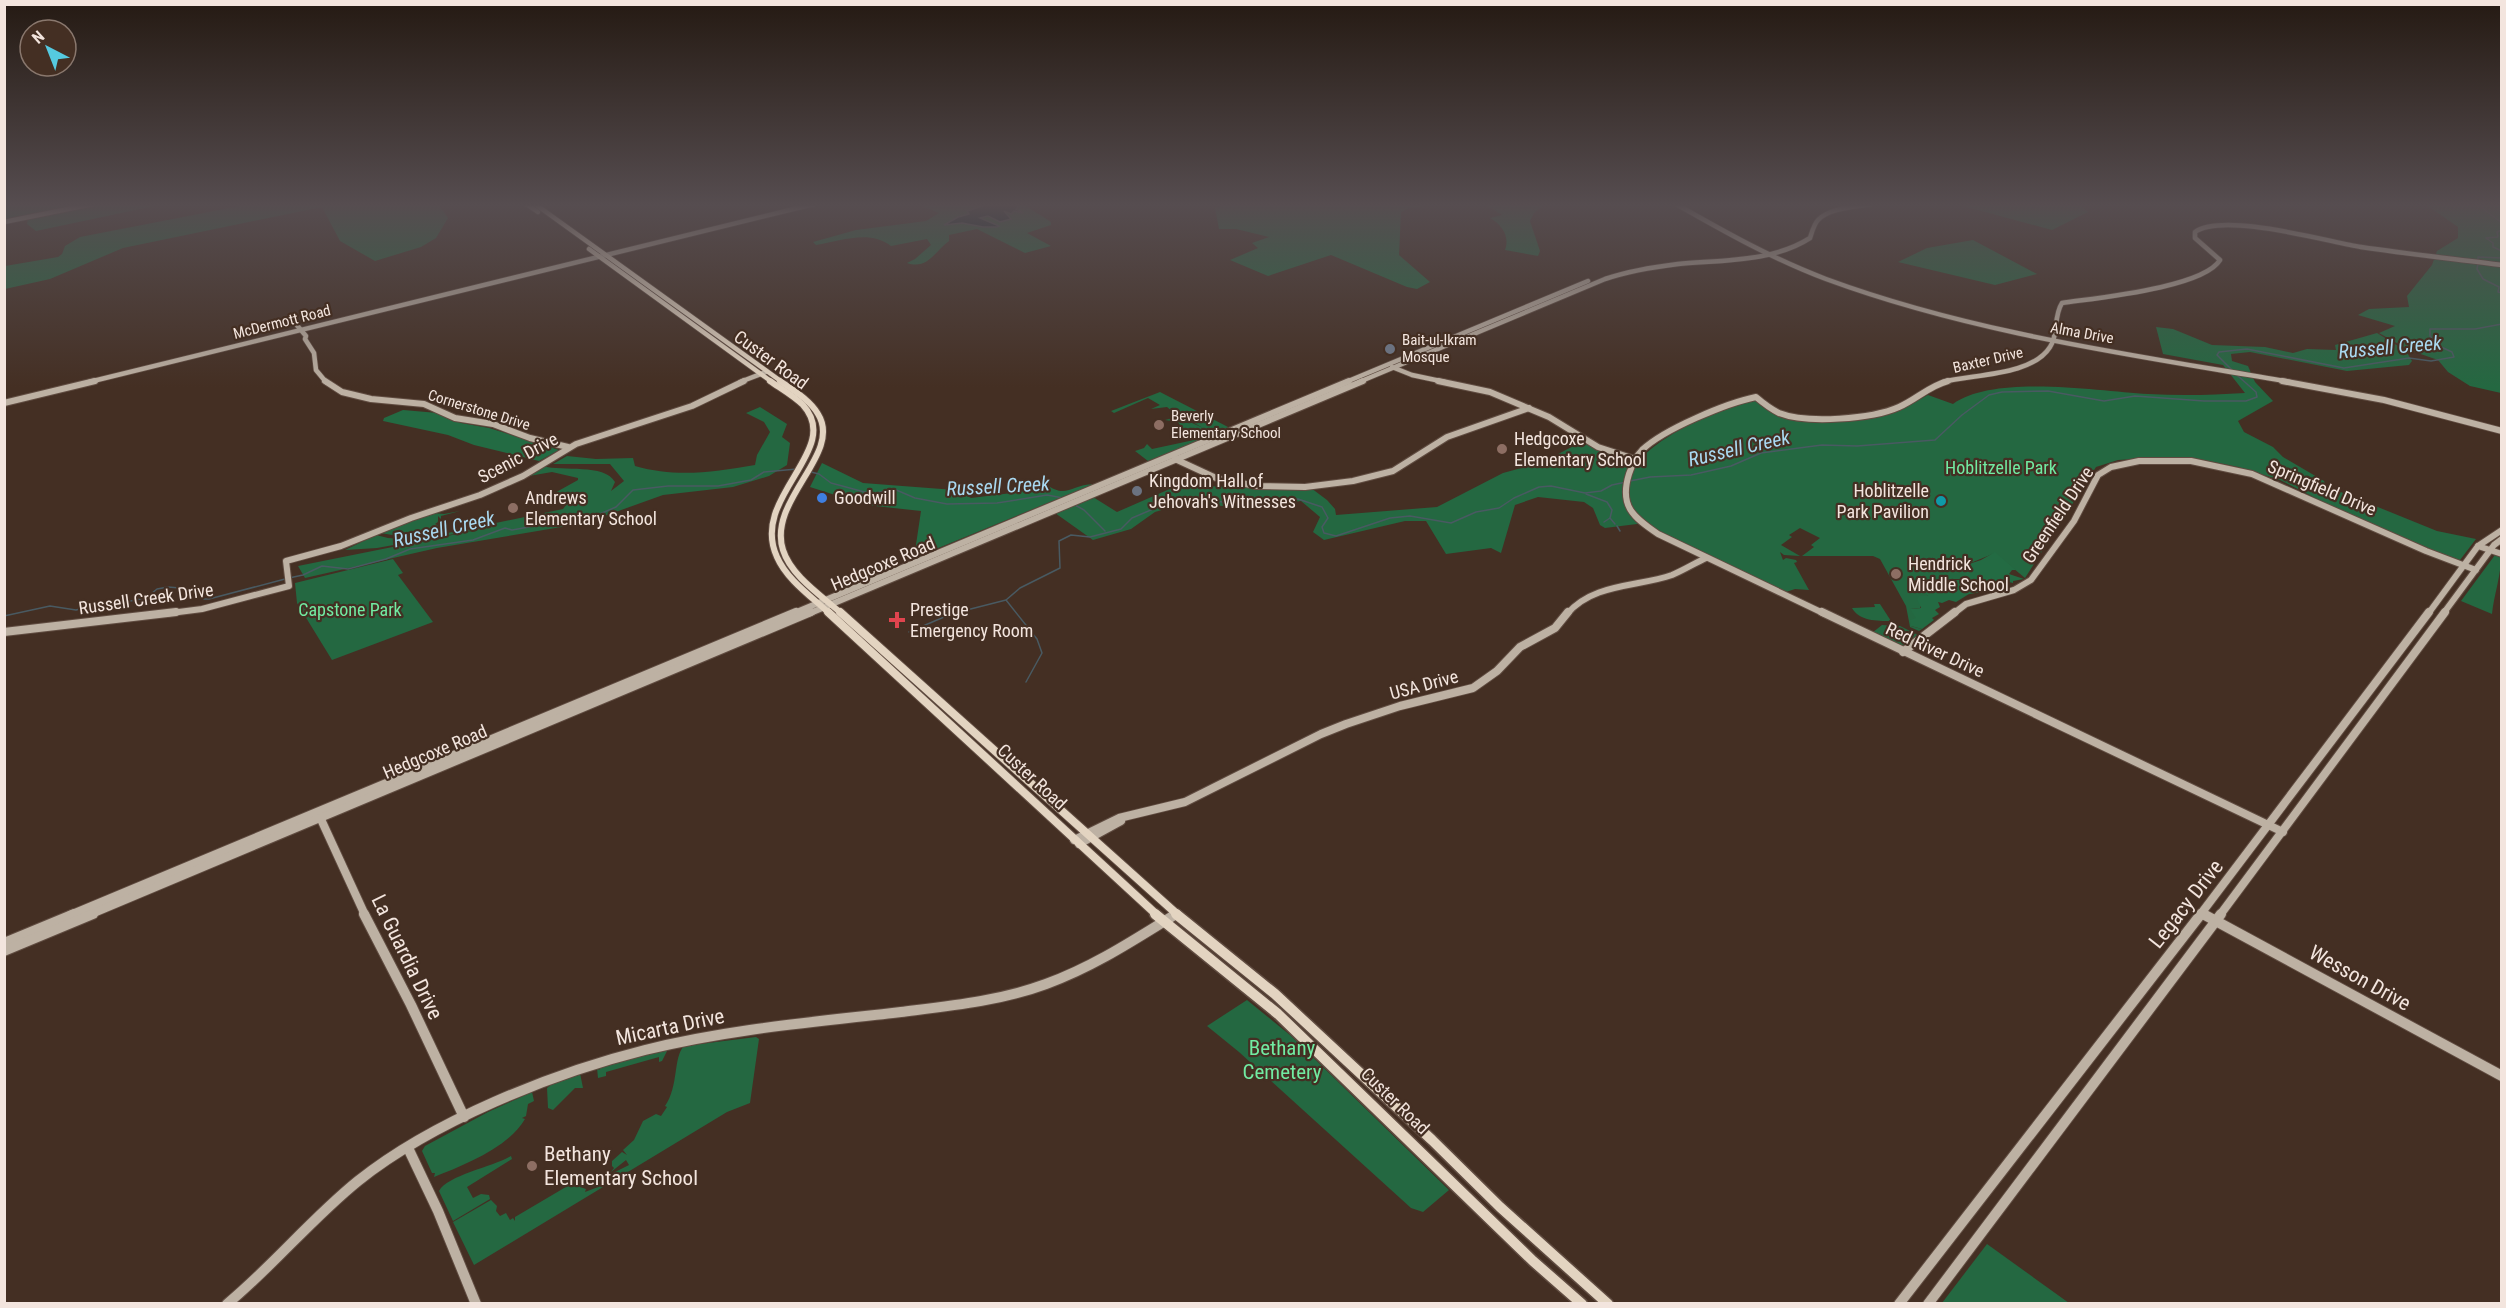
<svg xmlns="http://www.w3.org/2000/svg" width="2506" height="1308" viewBox="0 0 2506 1308" font-family="'Roboto Condensed',sans-serif">
<style>
.green{fill:#246841}
.forest{fill:#236b43}
.water{fill:#001f2d;stroke:#495a62;stroke-width:1.5}
.lines{fill:none;stroke-linecap:round;stroke-linejoin:round}
.stream{stroke:#495a62;stroke-width:1.5}
.secondary-far3-casing{stroke:#604c41;stroke-width:6}
.secondary-far2-casing{stroke:#604c41;stroke-width:8}
.secondary-far1-casing{stroke:#604c41;stroke-width:10}
.secondary-casing{stroke:#604c41;stroke-width:12}
.primary-far3-casing{stroke:#604c41;stroke-width:6}
.primary-far2-casing{stroke:#604c41;stroke-width:8}
.primary-far1-casing{stroke:#604c41;stroke-width:10}
.primary-casing{stroke:#604c41;stroke-width:13}
.secondary-far3{stroke:#bdb1a3;stroke-width:4.5}
.secondary-far2{stroke:#bdb1a3;stroke-width:6}
.secondary-far1{stroke:#bdb1a3;stroke-width:8}
.secondary{stroke:#bdb1a3;stroke-width:10}
.primary-far3{stroke:#e3d4c1;stroke-width:4.5}
.primary-far2{stroke:#e3d4c1;stroke-width:6}
.primary-far1{stroke:#e3d4c1;stroke-width:8}
.primary{stroke:#e3d4c1;stroke-width:10}
.worship-dot{fill:#6b7280;stroke:#442f23;stroke-width:2}
.education-dot{fill:#8d6e63;stroke:#442f23;stroke-width:2}
.shop-dot{fill:#3f7fe0;stroke:#442f23;stroke-width:2}
.culture-dot{fill:#0f9aa8;stroke:#442f23;stroke-width:2}
.health-dot{fill:#e0444e;stroke:#442f23;stroke-width:2}
.labels{text-anchor:middle;stroke-width:4.5;stroke-linejoin:round;paint-order:stroke}
.far-street-label{font-size:15px;fill:#f3e5de;stroke:#442f23}
.far-poi-label{font-size:15px;fill:#f3e5de;stroke:#442f23;text-anchor:start}
.street-label{font-size:18px;fill:#f3e5de;stroke:#442f23}
.poi-label{font-size:18px;fill:#f3e5de;stroke:#442f23;text-anchor:start}
.park-label{font-size:18px;fill:#71eba2;stroke:#442f23}
.water-label{font-size:20px;font-style:italic;fill:#a9d9f1;stroke:#442f23}
.near-street-label{font-size:21px;fill:#f3e5de;stroke:#442f23}
.near-park-label{font-size:21px;fill:#71eba2;stroke:#442f23}
.near-poi-label{font-size:21px;fill:#f3e5de;stroke:#442f23;text-anchor:start}
</style>
<rect width="100%" height="100%" fill="#442f23"/>
<!-- green -->
<g class="green">
<polygon points="4,204 81,204 5,219"/>
<polygon points="96,204 164,204 36,231 27,224 28,219"/>
<polygon points="250,204 438,204 448,218 436,238 421,247 375,261 340,241 322,207 123,248 50,279 5,289 5,266 58,257 62,254 65,246 80,237"/>
<polygon points="1956,204 2079,204 2088,212 2052,230"/>
<polygon points="2425,204 2501,204 2501,393 2470,386 2448,372 2438,360 2409,350 2379,333 2395,326 2358,315 2369,309 2409,307 2407,296 2432,265 2437,251 2458,238 2458,227"/>
<polygon points="1973,240 2037,274 1995,285 1898,262 1927,248"/>
<path d="M 2156,327 L 2173,329 L 2212,345 L 2265,347 L 2293,353 L 2307,349 L 2336,350 L 2335,345 L 2377,333 L 2406,351 L 2412,361 L 2409,365 L 2347,371 L 2250,352 L 2231,354 L 2232,361 L 2248,366 L 2255,382 L 2273,401 L 2238,421 L 2244,432 L 2273,447 L 2283,457 L 2324,481 L 2326,486 L 2437,531 L 2476,539 L 2460,560 L 2456,560 L 2335,508 L 2280,480 L 2238,467 L 2204,460 L 2168,457 L 2118,460 L 2096,467 L 2025,578 L 1995,553 L 1968,564 L 1965,579 L 1951,579 L 1922,588 L 1928,596 L 1920,603 L 1920,608 L 1911,609 L 1917,618 L 1911,626 L 1922,629 L 1919,631 L 1910,627 L 1906,606 L 1880,559 L 1873,556 L 1802,556 L 1814,547 L 1811,545 L 1820,538 L 1800,528 L 1789,535 L 1792,537 L 1781,545 L 1800,556 L 1784,555 L 1780,552 L 1783,560 L 1786,558 L 1796,560 L 1797,562 L 1794,563 L 1809,590 L 1795,589 L 1786,592 L 1666,536 L 1645,523 L 1605,528 L 1600,525 L 1593,508 L 1584,502 L 1538,497 L 1515,505 L 1501,553 L 1491,548 L 1446,554 L 1426,521 L 1405,521 L 1324,540 L 1313,532 L 1320,517 L 1301,501 L 1244,508 L 1201,504 L 1175,506 L 1155,512 L 1131,529 L 1093,540 L 1055,513 L 1093,497 L 1117,512 L 1172,488 L 1192,486 L 1311,488 L 1327,500 L 1335,509 L 1336,515 L 1437,507 L 1503,473 L 1543,462 L 1581,442 L 1604,453 L 1639,463 C 1648,441 1732,400 1757,401 L 1799,419 L 1882,415 L 1893,413 L 1928,395 L 1953,404 C 1994,374 2097,391 2148,394 C 2181,396 2213,395 2245,393 L 2223,365 L 2163,354 Z"/>
<polygon points="1160,392 1230,428 1148,461 1135,451 1144,448 1147,444 1152,449 1194,440 1189,435 1180,436 1179,434 1187,432 1182,427 1173,429 1172,427 1180,425 1178,422 1165,420 1173,418 1171,415 1180,423 1192,423 1203,428 1194,423 1196,419 1192,416 1177,415 1167,407 1151,409 1160,405 1148,398 1114,413 1111,411"/>
<path d="M 760,407 L 787,424 L 782,437 L 790,443 L 787,465 L 769,476 L 733,487 L 663,495 L 585,523 L 437,548 L 305,578 L 298,566 L 482,529 L 377,548 L 345,550 L 376,535 L 388,538 L 414,540 L 563,509 L 569,501 L 551,495 L 578,480 L 578,478 L 552,472 L 529,476 L 543,466 C 563,472 604,463 615,482 L 611,491 L 624,481 L 610,464 L 553,464 L 567,456 L 596,459 L 633,458 L 635,466 C 677,478 713,472 755,465 L 757,455 L 770,432 L 764,422 L 746,413 Z"/>
<polygon points="460,511 441,516 441,519 438,516 438,522 435,524 439,526 443,523 443,532 411,538 380,533 434,513 444,514"/>
<path d="M 2495,555 L 2501,556 C 2501,577 2494,594 2492,614 L 2461,601 Z"/>
<polygon points="393,559 403,573 398,575 433,622 332,660 297,603 295,583"/>
<path d="M 1874,604 L 1880,604 L 1891,621 C 1877,621 1859,621 1852,608 L 1875,607 Z"/>
<polygon points="1882,625 1900,626 1918,635 1901,647 1872,633"/>
<polygon points="1247,1000 1290,1035 1449,1190 1423,1212 1411,1208 1239,1052 1207,1026"/>
<path d="M 756,1037 L 759,1039 L 750,1103 L 727,1112 L 474,1265 L 453,1222 L 491,1200 L 497,1206 L 496,1211 L 500,1216 L 506,1213 L 510,1220 L 513,1218 L 515,1221 L 515,1217 L 576,1181 L 580,1187 L 586,1189 L 585,1192 L 598,1187 L 607,1180 L 611,1174 L 629,1165 L 626,1160 L 611,1172 L 614,1168 L 612,1166 L 612,1161 L 622,1152 L 627,1155 L 623,1150 L 634,1140 L 643,1121 L 656,1114 L 661,1116 L 667,1107 L 665,1106 C 679,1086 673,1057 684,1046 Z"/>
<polygon points="660,1051 667,1051 662,1061 659,1062 659,1057 606,1072 606,1076 598,1078 597,1068 599,1070 602,1066"/>
<polygon points="580,1073 583,1088 575,1088 553,1110 548,1108 547,1088 552,1084"/>
<path d="M 532,1092 L 534,1101 L 528,1104 L 526,1116 L 522,1118 L 525,1119 C 508,1148 464,1165 434,1177 L 435,1173 L 432,1173 L 422,1151 L 425,1146 L 488,1112 Z"/>
<path d="M 511,1156 L 512,1159 L 467,1187 L 473,1198 L 481,1194 L 489,1195 L 490,1199 L 453,1221 L 439,1191 C 448,1175 493,1167 511,1156 Z"/>
<polygon points="1987,1244 2069,1303 1942,1303"/>
</g>
<!-- forest -->
<g class="forest">
<path d="M 918,204 L 1023,204 L 1051,222 L 1051,225 L 1027,233 L 1051,246 L 1025,253 L 977,229 L 949,235 L 949,241 C 935,251 928,270 907,263 L 915,259 L 931,245 L 927,239 L 891,246 C 870,229 840,241 816,245 L 813,242 L 856,230 L 926,221 L 939,213 Z"/>
<polygon points="1229,204 1443,204 1409,208 1401,212 1399,255 1430,282 1417,289 1407,287 1331,255 1268,276 1230,260 1258,248 1252,243 1269,237 1236,229 1219,229 1215,208"/>
<path d="M 1479,204 L 1545,204 L 1534,213 L 1530,221 L 1540,251 L 1538,256 L 1505,250 C 1510,236 1502,225 1490,218 L 1502,215 L 1486,205 Z"/>
<polygon points="403,410 438,413 461,423 489,428 559,450 539,461 474,445 448,435 383,421 384,418"/>
<path d="M 822,463 L 863,483 L 955,490 L 971,498 L 1020,492 L 1044,483 C 1067,500 1069,485 1094,484 L 914,558 L 921,511 L 866,505 L 810,487 Z"/>
<polygon points="1995,552 2016,570 2012,570 2009,574 2024,579 2013,581 2013,583 2005,581 2003,589 1969,594 1956,602 1949,600 1942,603 1938,602 1940,607 1935,610 1939,614 1932,618 1934,620 1922,629 1911,626 1910,620 1916,618 1910,609 1921,608 1917,599 1919,596 1928,596 1921,589 1927,588 1929,584 1965,579 1963,566 1981,560"/>
</g>
<!-- water -->
<polygon class="water" points="988,204 1015,204 1018,207 1016,209 1023,213 1014,211 1011,214 1004,211 1011,219 1000,222 988,216 980,218 999,226 997,227 983,227 962,223 944,225 958,217 969,214 967,211"/>
<g class="lines">
<!-- stream -->
<g class="stream">
<polyline points="2477,204 2502,223"/>
<polyline points="2502,230 2497,232 2498,237 2486,238 2493,243 2493,247 2502,251"/>
<polyline points="2478,259 2478,257 2502,258"/>
<polyline points="2478,264 2477,269 2483,279 2499,287 2498,292 2502,293"/>
<polyline points="2232,370 2217,355 2219,352 2247,349 2344,368 2409,358 2431,361 2454,357 2452,352 2439,346 2430,336 2430,329 2475,329 2502,324"/>
<polyline points="811,472 819,474 831,483 872,494 894,489 915,498 947,504 997,503 1047,495 1063,498"/>
<polyline points="1630,481 1650,477 1691,475 1731,466 1761,453 1822,445 1857,446 1935,440 1962,415 1989,395 2002,392 2048,391 2104,401 2135,396 2204,401 2246,401 2257,397 2256,392 2238,376"/>
<polyline points="1586,494 1607,502 1612,510 1610,518 1604,522"/>
<polyline points="1075,505 1084,510 1105,531"/>
<polyline points="1610,518 1615,524"/>
<polyline points="1617,526 1620,531"/>
<polyline points="289,578 303,575 322,566 348,569 386,559 410,549 473,540 505,528 512,530 529,527 550,519 574,517 588,519 616,507 633,490 668,486 718,486 751,480 764,472 797,469"/>
<polyline points="1006,600 1037,639 1042,653 1026,682"/>
<polyline points="4,616 50,606 76,610 105,602 120,603 146,598 157,589 168,587 192,589 204,599 209,599 285,579"/>
<polyline points="909,632 951,614 1006,600 1020,588 1060,568 1059,541 1071,535 1090,537 1121,529 1132,518 1172,501 1208,500 1230,503 1298,499 1322,507 1328,518 1322,527 1324,533 1336,536 1390,518 1410,516 1451,523 1476,512 1499,508 1514,498 1539,487 1551,486 1585,493 1601,491 1612,485 1626,482"/>
</g>
<defs>
<g id="secondary-far3">
<path d="M 1676,204 C 1725,232 1773,259 1826,279 C 1975,334 2134,355 2290,382"/>
<polyline points="4,222 93,204"/>
<polyline points="289,321 295,323 306,336 305,339 314,353 316,370 326,382"/>
<polyline points="1392,367 1412,375 1445,382"/>
<polyline points="89,382 814,204"/>
<polyline points="740,382 766,372"/>
<polyline points="1346,382 1588,281"/>
<path d="M 1359,382 L 1605,279 C 1629,271 1653,267 1678,264 C 1721,260 1773,262 1810,238 C 1812,232 1814,224 1818,220 C 1829,208 1856,207 1871,204"/>
<path d="M 1943,382 C 1973,374 2032,376 2050,347 C 2059,334 2053,317 2062,303 C 2095,298 2203,288 2220,260 L 2195,238 L 2195,232 C 2224,212 2325,241 2361,247 C 2408,254 2455,259 2502,265"/>
</g>
<g id="secondary-far2">
<polyline points="325,381 342,392 371,399 424,404 455,418 493,424 530,438 568,447"/>
<polyline points="1438,381 1490,392 1549,417 1598,447 1635,459"/>
<polyline points="2282,381 2384,400 2502,431"/>
<polyline points="4,403 95,381"/>
<polyline points="1175,459 1216,478 1256,486 1305,487 1353,481 1393,471 1447,437 1529,408"/>
<polyline points="2478,546 2502,554"/>
<polyline points="163,614 202,609 289,586 286,561 341,546 411,518 480,495 523,476 576,444 692,406 744,381"/>
<polyline points="792,614 1349,381"/>
<polyline points="808,614 1363,381"/>
<path d="M 1567,614 C 1593,583 1638,587 1672,575 C 1684,570 1695,563 1706,558"/>
<path d="M 1825,614 L 1658,534 C 1633,517 1619,506 1629,474 C 1632,465 1636,456 1642,450 C 1664,429 1727,403 1756,397 C 1763,403 1771,409 1779,413 C 1807,424 1872,419 1899,407 C 1917,399 1929,386 1948,381"/>
<polyline points="1953,614 1966,604 2014,590 2031,580 2074,521 2098,475 2111,467 2139,461 2191,461 2252,474 2426,551 2476,570"/>
<polyline points="2428,614 2478,546 2502,530"/>
<polyline points="2443,614 2494,545 2502,539"/>
</g>
<g id="secondary-far1">
<polyline points="1822,612 2283,832"/>
<polyline points="4,632 176,612"/>
<polyline points="1903,652 1955,612"/>
<polyline points="319,815 365,915"/>
<polyline points="1074,840 1119,818 1185,802 1321,734 1346,724 1400,706 1473,688 1497,671 1520,647 1555,628 1568,612"/>
<polyline points="1079,844 1121,821"/>
<polyline points="2202,913 2206,915"/>
<polyline points="70,915 796,612"/>
<polyline points="89,915 811,612"/>
<polyline points="1174,915 1176,914"/>
<polyline points="2200,915 2429,612"/>
<polyline points="2220,915 2445,612"/>
</g>
<g id="secondary">
<polyline points="364,914 411,1005 464,1117"/>
<polyline points="2203,914 2502,1076"/>
<polyline points="4,943 74,914"/>
<polyline points="4,951 93,914"/>
<polyline points="408,1148 438,1211 476,1304"/>
<path d="M 227,1304 C 273,1266 311,1219 358,1181 C 433,1121 553,1073 645,1050 C 729,1029 815,1022 901,1012 C 949,1006 1000,1001 1046,984 C 1093,967 1134,940 1176,914"/>
<polyline points="1899,1304 2201,914"/>
<polyline points="1928,1304 2221,914"/>
</g>
<g id="primary-far3">
<polyline points="526,204 538,212"/>
<polyline points="535,204 782,382"/>
<polyline points="589,249 772,382"/>
</g>
<g id="primary-far2">
<path d="M 770,381 C 780,388 794,396 803,405 C 844,450 749,497 777,557 C 787,580 812,597 830,614"/>
<path d="M 780,381 C 793,390 810,400 818,414 C 843,454 767,500 783,550 C 791,576 822,596 842,614"/>
</g>
<g id="primary-far1">
<polyline points="828,612 1157,915"/>
<polyline points="840,612 1178,915"/>
</g>
<g id="primary">
<polyline points="1155,914 1278,1014 1533,1261 1582,1304"/>
<polyline points="1176,914 1275,994 1432,1140 1500,1207 1608,1304"/>
</g>
</defs>
<!-- secondary-far3 casing -->
<use href="#secondary-far3" class="secondary-far3-casing"/>
<!-- secondary-far2 casing -->
<use href="#secondary-far2" class="secondary-far2-casing"/>
<!-- secondary-far1 casing -->
<use href="#secondary-far1" class="secondary-far1-casing"/>
<!-- secondary casing -->
<use href="#secondary" class="secondary-casing"/>
<!-- primary-far3 casing -->
<use href="#primary-far3" class="primary-far3-casing"/>
<!-- primary-far2 casing -->
<use href="#primary-far2" class="primary-far2-casing"/>
<!-- primary-far1 casing -->
<use href="#primary-far1" class="primary-far1-casing"/>
<!-- primary casing -->
<use href="#primary" class="primary-casing"/>
<!-- secondary-far3 -->
<use href="#secondary-far3" class="secondary-far3"/>
<!-- secondary-far2 -->
<use href="#secondary-far2" class="secondary-far2"/>
<!-- secondary-far1 -->
<use href="#secondary-far1" class="secondary-far1"/>
<!-- secondary -->
<use href="#secondary" class="secondary"/>
<!-- primary-far3 -->
<use href="#primary-far3" class="primary-far3"/>
<!-- primary-far2 -->
<use href="#primary-far2" class="primary-far2"/>
<!-- primary-far1 -->
<use href="#primary-far1" class="primary-far1"/>
<!-- primary -->
<use href="#primary" class="primary"/>
</g>
<!-- sky -->
<linearGradient id="sky" x2="0" y2="1"><stop stop-color="#251a13"/><stop offset="0.53" stop-color="#564d50"/><stop offset="1" stop-color="#564d50" stop-opacity="0"/></linearGradient>
<rect width="2506" height="387" fill="url(#sky)"/>
<!-- markers -->
<g class="worship-dot">
<circle cx="1390" cy="349" r="6"/>
<circle cx="1137" cy="491" r="6"/>
</g>
<g class="education-dot">
<circle cx="1159" cy="425" r="6"/>
<circle cx="1502" cy="449" r="6"/>
<circle cx="513" cy="508" r="6"/>
<circle cx="1896" cy="574" r="6"/>
<circle cx="532" cy="1166" r="6"/>
</g>
<circle class="shop-dot" cx="822" cy="498" r="6"/>
<circle class="culture-dot" cx="1941" cy="501" r="6"/>
<path class="health-dot" d="M894 611h6v6h6v6h-6v6h-6v-6h-6v-6h6z"/>
<g class="labels">
<!-- far-street labels -->
<g class="far-street-label">
<text transform="translate(282 322) rotate(-14)" y="5">McDermott Road</text>
<text transform="translate(2082 333) rotate(10)" y="5">Alma Drive</text>
<text transform="translate(1988 360) rotate(-13)" y="5">Baxter Drive</text>
<text transform="translate(479 410) rotate(17)" y="5">Cornerstone Drive</text>
</g>
<!-- far-poi labels -->
<g class="far-poi-label">
<text x="1402" y="345">Bait-ul-Ikram<tspan x="1402" dy="17">Mosque</tspan></text>
<text x="1171" y="421">Beverly<tspan x="1171" dy="17">Elementary School</tspan></text>
</g>
<!-- street labels -->
<g class="street-label">
<text transform="translate(771 360) rotate(36)" y="6">Custer Road</text>
<text transform="translate(518 458) rotate(-28)" y="6">Scenic Drive</text>
<text transform="translate(2322 488) rotate(23)" y="6">Springfield Drive</text>
<text transform="translate(2058 515) rotate(-56)" y="6">Greenfield Drive</text>
<text transform="translate(883 564) rotate(-23)" y="6">Hedgcoxe Road</text>
<text transform="translate(146 599) rotate(-8)" y="6">Russell Creek Drive</text>
<text transform="translate(1935 650) rotate(25)" y="6">Red River Drive</text>
<text transform="translate(1424 685) rotate(-15)" y="6">USA Drive</text>
<text transform="translate(435 752) rotate(-23)" y="6">Hedgcoxe Road</text>
<text transform="translate(1032 777) rotate(43)" y="6">Custer Road</text>
<text transform="translate(1395 1101) rotate(44)" y="6">Custer Road</text>
</g>
<!-- poi labels -->
<g class="poi-label">
<text x="1514" y="445">Hedgcoxe<tspan x="1514" dy="21">Elementary School</tspan></text>
<text x="1149" y="487">Kingdom Hall of<tspan x="1149" dy="21">Jehovah's Witnesses</tspan></text>
<text x="1929" y="497" text-anchor="end">Hoblitzelle<tspan x="1929" dy="21">Park Pavilion</tspan></text>
<text x="525" y="504">Andrews<tspan x="525" dy="21">Elementary School</tspan></text>
<text x="834" y="504">Goodwill</text>
<text x="1908" y="570">Hendrick<tspan x="1908" dy="21">Middle School</tspan></text>
<text x="910" y="616">Prestige<tspan x="910" dy="21">Emergency Room</tspan></text>
</g>
<!-- park labels -->
<g class="park-label">
<text x="2001" y="474">Hoblitzelle Park</text>
<text x="350" y="616">Capstone Park</text>
</g>
<!-- water labels -->
<g class="water-label">
<text transform="translate(2390 347) rotate(-5)" y="7">Russell Creek</text>
<text transform="translate(1739 448) rotate(-13)" y="7">Russell Creek</text>
<text transform="translate(998 486) rotate(-3)" y="7">Russell Creek</text>
<text transform="translate(444 529) rotate(-13)" y="7">Russell Creek</text>
</g>
<!-- near-street labels -->
<g class="near-street-label">
<text transform="translate(2186 904) rotate(-52)" y="7">Legacy Drive</text>
<text transform="translate(407 957) rotate(64)" y="7">La Guardia Drive</text>
<text transform="translate(2360 978) rotate(29)" y="7">Wesson Drive</text>
<text transform="translate(670 1027) rotate(-12)" y="7">Micarta Drive</text>
</g>
<!-- near-park labels -->
<g class="near-park-label">
<text x="1282" y="1055">Bethany<tspan x="1282" dy="24">Cemetery</tspan></text>
</g>
<!-- near-poi labels -->
<g class="near-poi-label">
<text x="544" y="1161">Bethany<tspan x="544" dy="24">Elementary School</tspan></text>
</g>
</g>
<!-- border -->
<rect width="2506" height="1308" fill="none" stroke="#f3e5de" stroke-width="12"/>
<!-- north arrow -->
<g transform="translate(48 48) rotate(318)"><circle r="28" fill="#442f23" stroke="#8a786e" stroke-width="1.5"/>
<path d="M0-4.5L10 22L0 15L-10 22Z" fill="#55cae0"/>
<text y="-9" font-size="16" font-weight="bold" text-anchor="middle" fill="#f3e5de">N</text>
</g>
</svg>
